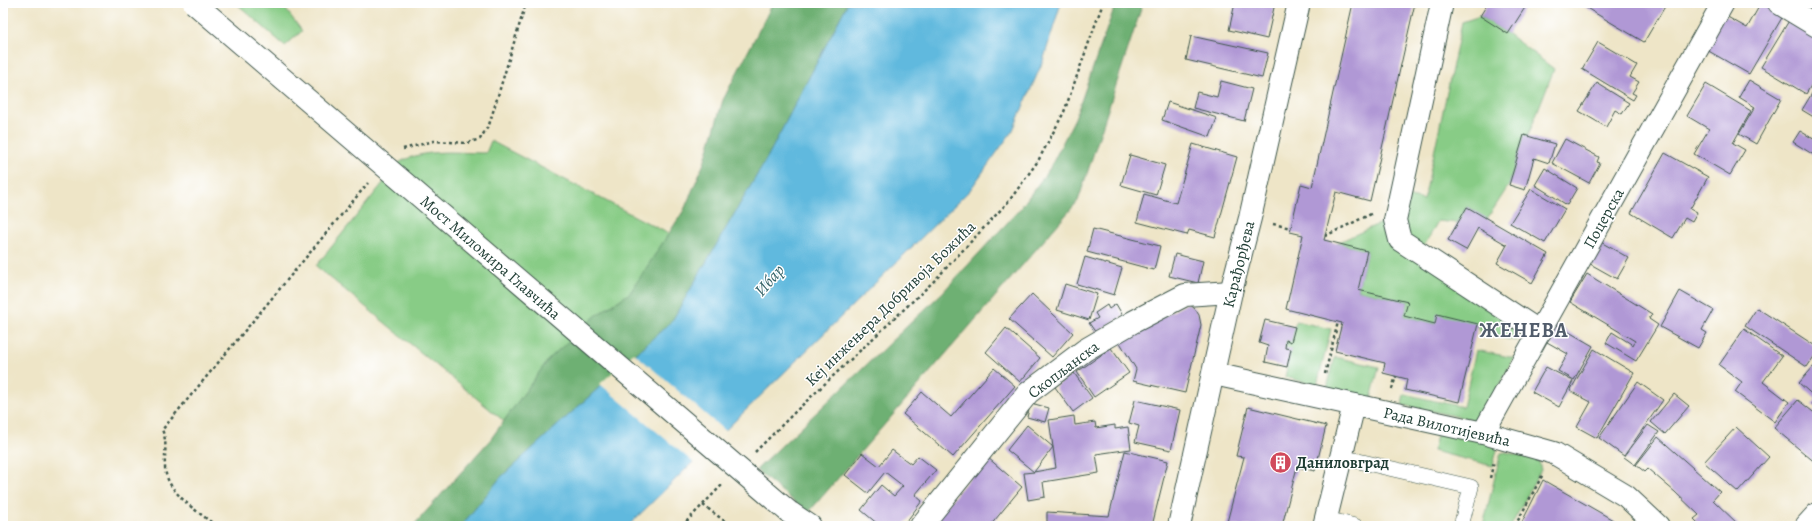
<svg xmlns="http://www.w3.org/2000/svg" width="1820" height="529" viewBox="0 0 1820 529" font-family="Alegreya,serif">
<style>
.green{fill:#88cc86;stroke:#54845d}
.forest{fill:#6eb073;stroke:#467654}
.water{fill:#61b9de;stroke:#407b89}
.pier{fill:#eee5c7}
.building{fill:#b098d5}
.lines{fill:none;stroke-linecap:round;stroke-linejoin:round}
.service-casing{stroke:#3e564a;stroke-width:16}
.minor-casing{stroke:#3e564a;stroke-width:24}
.tertiary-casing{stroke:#3e564a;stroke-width:24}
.path{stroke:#3e564a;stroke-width:2.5;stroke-dasharray:3 3;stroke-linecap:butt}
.service{stroke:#fff;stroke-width:15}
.minor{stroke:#fff;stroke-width:22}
.tertiary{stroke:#fff;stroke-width:22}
.tertiary-bridge-casing{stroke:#3e564a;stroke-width:24;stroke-linecap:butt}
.tertiary-bridge{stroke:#fff;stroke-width:22}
.labels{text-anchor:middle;stroke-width:3;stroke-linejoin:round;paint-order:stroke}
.street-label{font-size:16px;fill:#1f3d34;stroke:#fff}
.poi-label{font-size:16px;font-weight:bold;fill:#1f3d34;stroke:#fff;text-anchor:start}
.water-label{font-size:17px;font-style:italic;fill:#336267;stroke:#fff}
.district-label{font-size:20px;font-weight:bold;letter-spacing:1px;fill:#525d6c;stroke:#fff}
</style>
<rect width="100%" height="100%" fill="#fff"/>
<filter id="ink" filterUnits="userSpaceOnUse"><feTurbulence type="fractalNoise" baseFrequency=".025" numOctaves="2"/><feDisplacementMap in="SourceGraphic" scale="8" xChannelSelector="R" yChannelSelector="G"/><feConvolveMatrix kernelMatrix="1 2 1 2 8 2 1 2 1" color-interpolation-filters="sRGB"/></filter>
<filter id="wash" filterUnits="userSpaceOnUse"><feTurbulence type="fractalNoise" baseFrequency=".012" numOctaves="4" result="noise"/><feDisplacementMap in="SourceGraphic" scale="16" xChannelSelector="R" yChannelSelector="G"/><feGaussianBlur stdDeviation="0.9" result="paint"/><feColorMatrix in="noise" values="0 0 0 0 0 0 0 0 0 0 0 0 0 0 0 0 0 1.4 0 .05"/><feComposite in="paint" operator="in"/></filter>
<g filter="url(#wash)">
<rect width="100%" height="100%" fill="#eee5c7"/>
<!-- green -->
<g class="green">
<polygon points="236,3 281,3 302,31 285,46"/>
<polygon points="1480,16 1508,34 1554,69 1528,136 1524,135 1509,185 1487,219 1467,207 1457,223 1438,221 1421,252 1517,329 1517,341 1481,333 1478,324 1435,324 1404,316 1408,302 1358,290 1367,251 1337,243 1385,221 1406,196 1424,200 1462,22"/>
<path d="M 491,141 L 669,234 L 630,293 L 597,315 L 549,359 L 504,421 L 316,266 L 400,162 C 426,148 458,153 486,153 Z"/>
<polygon points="1296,321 1331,329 1317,385 1285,377 1291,349 1285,348 1286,340 1291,341"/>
<polygon points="1476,350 1514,358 1482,416 1474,420 1402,405 1404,394 1463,407"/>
<polygon points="1335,357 1379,367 1371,399 1327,388"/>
<polygon points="1440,424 1500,438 1493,466 1433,451"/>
<polygon points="1506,452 1536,460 1539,461 1541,470 1511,526 1483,526 1500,456 1501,453"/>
</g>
<!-- forest -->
<g class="forest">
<polygon points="773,3 848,3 768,156 672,321 501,477 461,526 413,526 490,440 549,359 597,315 630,293 684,210 704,163 723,100"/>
<polygon points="1116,3 1143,3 1078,201 808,513 756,470 943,292 1019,210 1050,168 1075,118"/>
</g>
<!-- water -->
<polygon class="water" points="848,3 1061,3 1043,61 1013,130 970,190 628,526 461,526 501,477 672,321 768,156"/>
<!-- pier -->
<polygon class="pier" points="634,353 726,432 694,463 600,384"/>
<g id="blocks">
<!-- building -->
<g class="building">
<polygon points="1235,3 1275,3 1267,39 1229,30"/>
<polygon points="1353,3 1415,3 1370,201 1336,192 1324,240 1367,251 1358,290 1408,302 1404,316 1435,324 1437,314 1478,324 1459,402 1405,390 1407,379 1383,373 1385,363 1335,351 1342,323 1286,309 1303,235 1290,232 1301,184 1312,187"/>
<polygon points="1488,3 1522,3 1526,6 1508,34 1480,16"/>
<polygon points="1578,3 1667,3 1644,42"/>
<polygon points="1761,3 1783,16 1749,74 1705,49 1724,15 1747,28"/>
<polygon points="1790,19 1817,35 1817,75 1806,94 1761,67"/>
<polygon points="1191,36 1268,53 1262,78 1186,60"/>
<polygon points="1598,42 1637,65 1630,77 1639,82 1632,93 1636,95 1633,100 1582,69"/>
<polygon points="1749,80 1781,99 1756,144 1739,134 1755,107 1739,97"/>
<polygon points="1221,81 1252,89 1244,121 1193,108 1197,92 1217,97"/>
<polygon points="1597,83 1629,103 1622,114 1615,110 1606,127 1579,111"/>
<polygon points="1706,84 1751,111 1733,143 1745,150 1730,175 1694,154 1709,129 1687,116"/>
<polygon points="1817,85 1817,119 1802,110"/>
<polygon points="1168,102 1217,118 1210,137 1162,120"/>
<polygon points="1800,131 1817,141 1817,157 1793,142"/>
<polygon points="1524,135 1555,144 1549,163 1534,158 1525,190 1509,185"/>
<polygon points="1565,139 1599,157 1597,162 1600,163 1589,183 1552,163"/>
<polygon points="1193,144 1237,157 1215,237 1189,230 1187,235 1137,222 1144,194 1176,203"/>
<polygon points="1665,153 1708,177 1690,209 1697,213 1692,222 1685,218 1673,238 1631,213"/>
<polygon points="1130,155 1165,165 1156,195 1121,185"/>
<polygon points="1545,168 1577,188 1567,205 1535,185"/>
<polygon points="1531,189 1565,209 1545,243 1510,223"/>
<polygon points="1467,207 1548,254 1532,283 1497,263 1507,245 1478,228 1466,250 1448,240"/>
<polygon points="1093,229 1160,246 1154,270 1087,252"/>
<polygon points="1597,240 1629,258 1617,279 1585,261"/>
<polygon points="1175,254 1203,261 1198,283 1169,276"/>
<polygon points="1085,257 1122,268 1114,295 1077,284"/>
<polygon points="1587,274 1652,314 1649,319 1658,325 1636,361 1606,343 1612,332 1633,345 1635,341 1570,302"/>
<polygon points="1065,284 1097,294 1089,320 1057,310"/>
<polygon points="1680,291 1713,310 1702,330 1707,333 1698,348 1660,327"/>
<polygon points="1032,294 1073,333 1052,357 1009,319"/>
<polygon points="1188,303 1195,309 1199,315 1201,325 1185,393 1133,381 1136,369 1119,341"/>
<polygon points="1116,304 1123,316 1096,333 1089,323 1098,318 1095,313 1107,305 1109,309"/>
<polygon points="1757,308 1817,347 1817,352 1807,367 1745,326"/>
<polygon points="1265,320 1295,327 1291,342 1286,340 1285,348 1291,349 1287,367 1265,362 1268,346 1259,343"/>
<polygon points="1550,321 1593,346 1574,380 1558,371 1568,354 1540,338"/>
<polygon points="1006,328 1040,358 1020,382 986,352"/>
<polygon points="1744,329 1782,356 1763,382 1789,402 1775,422 1735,392 1742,382 1719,365"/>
<polygon points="1111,348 1129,373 1094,397 1077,372"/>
<polygon points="1594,349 1634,373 1597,438 1577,427 1591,402 1570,391"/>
<polygon points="1814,366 1817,369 1817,408 1812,404 1817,399 1799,383"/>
<polygon points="1546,367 1573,381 1559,407 1532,392"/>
<polygon points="994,368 1015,386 953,457 903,414 922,392 951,417"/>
<polygon points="1074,373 1092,398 1073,412 1055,387"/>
<polygon points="1638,382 1663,400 1624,456 1599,438"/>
<polygon points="1674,394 1689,406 1665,434 1651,422"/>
<polygon points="1135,400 1180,410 1171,450 1135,442 1139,426 1129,423"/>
<polygon points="1798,400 1817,415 1817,464 1774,428"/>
<polygon points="1031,403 1049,408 1045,422 1027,417"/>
<polygon points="1248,407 1326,426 1315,471 1297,467 1282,526 1226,526 1244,457 1236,456"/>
<polygon points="1074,416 1075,425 1095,422 1096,428 1115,425 1115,429 1128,427 1131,449 1096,454 1099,473 1043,482 1045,497 1028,500 1024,473 1034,472 1007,450 1027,425 1053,447 1034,472 1056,468 1053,447 1049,420"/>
<polygon points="1648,425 1659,432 1635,465 1624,457"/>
<polygon points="1736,427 1769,457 1738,492 1704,462"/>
<polygon points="1658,437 1720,492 1713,500 1740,526 1701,526 1694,519 1699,515 1675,492 1648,469 1645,472 1636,465"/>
<polygon points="892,450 911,464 918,456 936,470 915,495 922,501 903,526 885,526 880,523 879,525 861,510 881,485 894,496 903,486 885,472 868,493 845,475 862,453 879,466"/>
<polygon points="1125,451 1168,461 1152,526 1047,526 1047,512 1109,516"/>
<polygon points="987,457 1022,487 990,526 930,526"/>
<polygon points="1543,480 1613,520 1619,526 1520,526"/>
</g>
</g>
</g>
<g filter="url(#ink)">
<use href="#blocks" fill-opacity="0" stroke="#3e564a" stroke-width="1"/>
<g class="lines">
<defs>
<g id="service">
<polyline points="1341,457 1471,487 1461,526"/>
<polyline points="1326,519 1355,526"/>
</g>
<g id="minor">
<polyline points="1442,3 1395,220 1400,240 1540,332"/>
<polyline points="1779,3 1817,26"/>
<polyline points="1214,374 1483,433 1554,453 1626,496 1658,526"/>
<polyline points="1483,433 1723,3"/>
<polyline points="921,526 1028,393 1085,350 1133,322 1185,295 1231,292"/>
<polyline points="1324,526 1354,405"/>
<polyline points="1806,526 1817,514"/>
</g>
<g id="tertiary">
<polyline points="789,512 810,526"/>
<polyline points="1179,526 1231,292 1250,218 1299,3"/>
</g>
</defs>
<!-- service casing -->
<use href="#service" class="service-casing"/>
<!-- minor casing -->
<use href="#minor" class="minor-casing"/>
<!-- tertiary casing -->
<use href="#tertiary" class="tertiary-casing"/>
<!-- path -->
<g class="path">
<polyline points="403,149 434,141 467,143 480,139 489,125 526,3"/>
<polyline points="1273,224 1291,228"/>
<polyline points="1325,236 1371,214"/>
<polyline points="1325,374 1338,322"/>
<polyline points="1392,389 1396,376"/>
<polyline points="755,452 797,410 934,281 1009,201 1038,161 1064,112 1103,3"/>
<polyline points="1490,478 1494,461"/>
<polyline points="703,505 730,525 743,526"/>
<path d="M 216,526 C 198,511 166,493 165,467 C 164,454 168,442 162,430 L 368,183"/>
<polyline points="682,526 722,485"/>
<polyline points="1515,526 1543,474"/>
</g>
<!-- service -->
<use href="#service" class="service"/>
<!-- minor -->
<use href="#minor" class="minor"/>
<!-- tertiary -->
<use href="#tertiary" class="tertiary"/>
<defs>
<polyline id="tertiary-bridge" points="194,3 789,512"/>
</defs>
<!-- tertiary-bridge casing -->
<use href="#tertiary-bridge" class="tertiary-bridge-casing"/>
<!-- tertiary-bridge -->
<use href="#tertiary-bridge" class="tertiary-bridge"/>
</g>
</g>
<!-- icons -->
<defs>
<symbol id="building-disc" viewBox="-11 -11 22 22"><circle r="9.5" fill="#d1495b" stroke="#fff"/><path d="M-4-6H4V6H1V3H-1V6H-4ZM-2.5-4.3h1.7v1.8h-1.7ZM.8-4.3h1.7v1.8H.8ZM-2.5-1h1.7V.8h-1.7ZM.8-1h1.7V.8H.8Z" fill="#fff"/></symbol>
</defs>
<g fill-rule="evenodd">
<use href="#building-disc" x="1268" y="450" width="25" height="25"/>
</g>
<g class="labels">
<!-- street labels -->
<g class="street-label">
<text transform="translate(1603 218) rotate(-61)" y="6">Поцерска</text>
<text transform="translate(491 257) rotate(41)" y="6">Мост Миломира Главчића</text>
<text transform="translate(1238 264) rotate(-76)" y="6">Карађорђева</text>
<text transform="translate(890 303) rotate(-44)" y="6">Кеј инжењера Добривоја Божића</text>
<text transform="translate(1063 369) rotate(-37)" y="6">Скопљанска</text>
<text transform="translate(1447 426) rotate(13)" y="6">Рада Вилотијевића</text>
</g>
<!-- poi labels -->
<g class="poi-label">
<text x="1296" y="468">Даниловград</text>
</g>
<!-- water labels -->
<g class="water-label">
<text transform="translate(769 280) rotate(-49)" y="6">Ибар</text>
</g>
<!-- district labels -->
<g class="district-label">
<text x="1524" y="337">ЖЕНЕВА</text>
</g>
</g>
<!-- margin -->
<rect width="1820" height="529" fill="none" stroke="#fff" stroke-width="16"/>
</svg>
